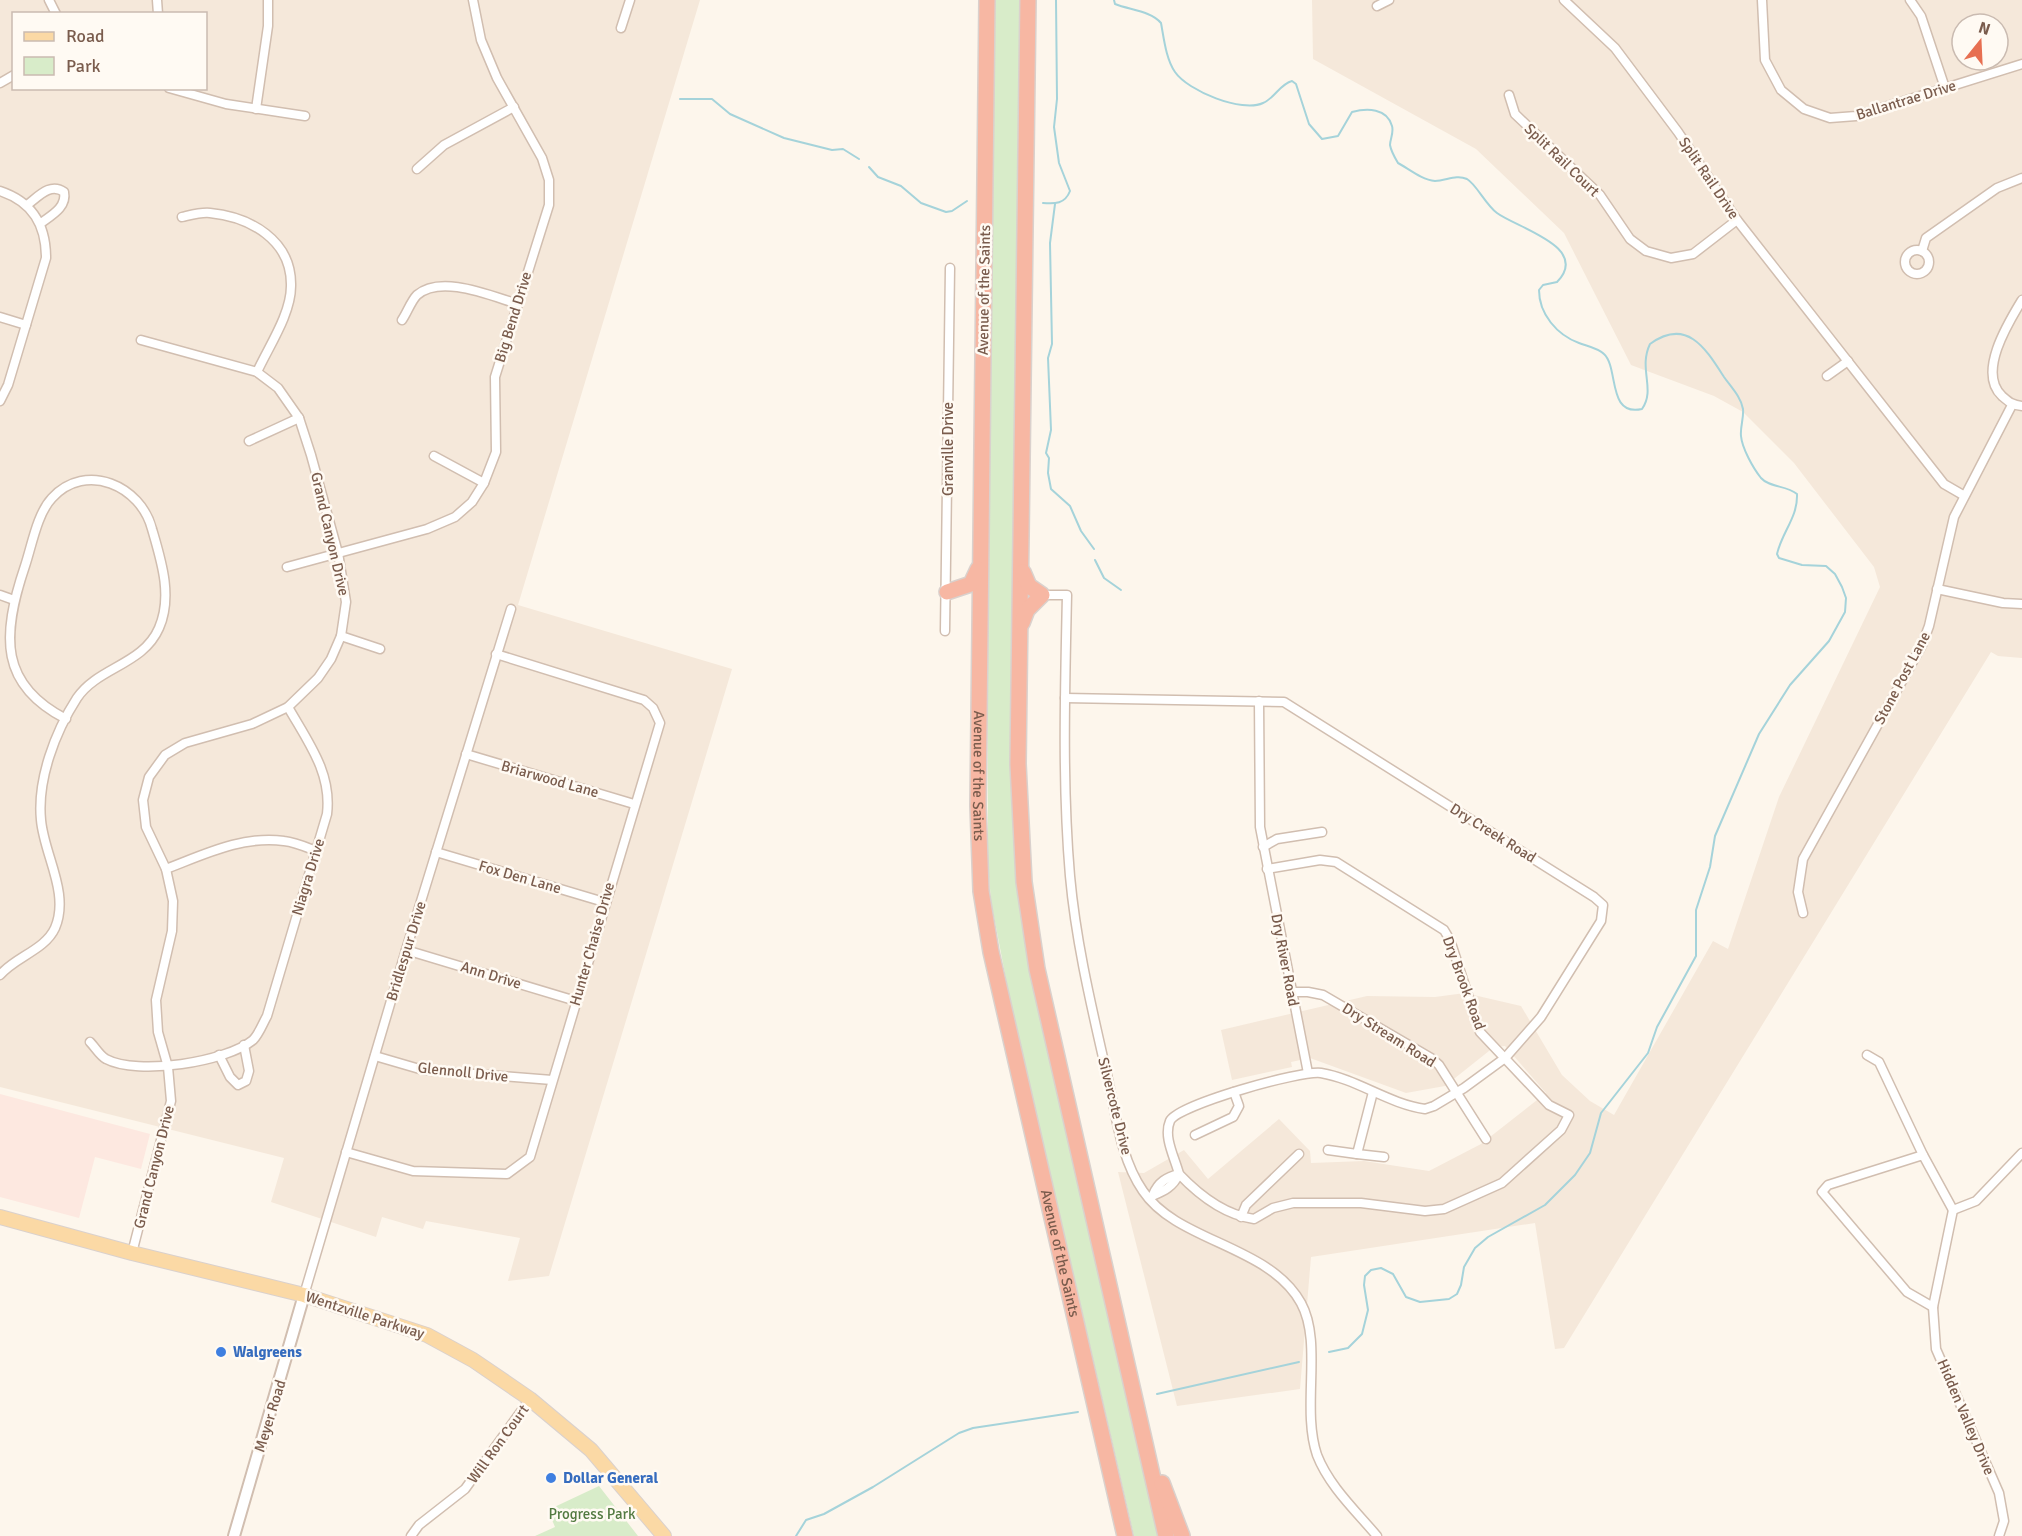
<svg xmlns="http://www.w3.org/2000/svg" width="2022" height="1536" viewBox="0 0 2022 1536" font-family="Signika,sans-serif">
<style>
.residential{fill:#f5e8da;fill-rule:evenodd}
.commercial{fill:#fde8e0}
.green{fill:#d8ecc9}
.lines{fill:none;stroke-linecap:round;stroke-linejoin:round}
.stream{stroke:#a5d3da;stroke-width:2}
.minor-casing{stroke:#d1beb0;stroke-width:11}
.tertiary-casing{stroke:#d1beb0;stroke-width:14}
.primary-casing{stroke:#dad1cd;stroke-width:16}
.motorway-casing{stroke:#dad1cd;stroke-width:18}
.minor{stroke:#fff;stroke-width:8}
.tertiary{stroke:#fff;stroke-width:10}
.primary{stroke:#fbd9a5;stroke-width:14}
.motorway{stroke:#f7b7a3;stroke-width:15}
.shop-dot{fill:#3f7fe0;stroke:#fffaf3;stroke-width:2}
.labels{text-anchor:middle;stroke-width:5;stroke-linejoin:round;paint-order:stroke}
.street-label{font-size:15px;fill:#7a5c4d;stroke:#fffaf3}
.shop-label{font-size:15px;font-weight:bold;fill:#366cbe;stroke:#fffaf3;text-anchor:start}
.park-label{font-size:15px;fill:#537a41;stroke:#fffaf3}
</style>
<rect width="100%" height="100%" fill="#fdf6ec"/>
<!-- residential -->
<g class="residential">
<path d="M 0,0 L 700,0 L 518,605 L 732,669 L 549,1276 L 508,1281 L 520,1238 L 426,1221 L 423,1229 L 382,1217 L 376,1237 L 271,1202 L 284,1158 L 0,1087 ZM 14,14 L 206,14 L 206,88 L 14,88 Z"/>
<path d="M 1312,0 L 2022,0 L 2022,658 L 1998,656 L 1991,652 L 1564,1348 L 1555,1349 L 1535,1223 L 1311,1257 L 1300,1389 L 1177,1406 L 1118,1172 L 1144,1173 L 1184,1150 L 1208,1179 L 1279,1119 L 1310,1151 L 1311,1163 L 1364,1161 L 1429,1171 L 1481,1144 L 1546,1093 L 1505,1046 L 1494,1047 L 1445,1086 L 1406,1093 L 1310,1058 L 1291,1062 L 1292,1067 L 1232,1080 L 1221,1030 L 1367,996 L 1435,997 L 1465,993 L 1521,1006 L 1562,1075 L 1590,1101 L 1614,1115 L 1713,941 L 1728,949 L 1779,797 L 1880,587 L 1874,567 L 1794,463 L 1743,412 L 1714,396 L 1631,365 L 1564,233 L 1476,149 L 1313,59 ZM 1962,24 L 1998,24 L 1998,60 L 1962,60 Z"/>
</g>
<!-- commercial -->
<polygon class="commercial" points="0,1094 150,1134 141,1169 95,1157 79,1218 0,1197"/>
<!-- green -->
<g class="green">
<polygon points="993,0 1022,0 1011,714 1015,836 1161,1536 1134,1536 1009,995 991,901 988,864 987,545"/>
<polygon points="599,1486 638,1536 535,1536 555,1527 548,1510"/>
</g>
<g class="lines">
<!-- stream -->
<g class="stream">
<path d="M 1114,0 L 1115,4 C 1130,10 1151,11 1161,23 C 1164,39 1166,59 1175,72 C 1188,91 1242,113 1263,103 C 1275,98 1280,84 1292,81 L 1296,84 L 1309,124 L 1322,139 L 1338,136 L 1352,112 C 1367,108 1387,108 1392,126 C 1394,133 1390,139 1390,145 C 1391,151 1395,158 1398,163 C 1409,169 1422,180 1435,181 C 1446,181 1456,174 1467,179 C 1476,184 1486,205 1497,213 C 1517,228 1591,247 1557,282 L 1543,285 L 1539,290 C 1539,314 1557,335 1579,343 C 1587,346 1598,348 1604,354 C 1619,368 1607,417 1642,409 C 1656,389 1638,369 1650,344 C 1687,317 1706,349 1724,377 C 1731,387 1741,397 1743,409 C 1744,418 1740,427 1741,436 C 1742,448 1753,468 1761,478 C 1770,488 1786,485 1797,494 C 1798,517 1782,532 1777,554 L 1779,558 L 1802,565 L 1826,566 L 1835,574 L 1842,587 L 1846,598 L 1845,612 L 1829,641 L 1790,685 L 1759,734 L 1715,836 L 1710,867 L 1696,910 L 1696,956 L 1657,1027 L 1648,1053 L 1601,1113 L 1590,1153 L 1575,1175 L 1545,1205 L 1488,1237 L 1475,1248 L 1464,1267 L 1461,1285 L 1457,1294 L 1449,1299 L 1420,1302 L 1406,1297 L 1393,1274 L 1381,1268 L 1371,1270 L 1365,1276 L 1364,1285 L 1368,1310 L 1362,1334 L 1348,1348 L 1329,1352"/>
<polyline points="680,99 712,99 730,114 784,138 832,150 843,149 859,159"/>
<polyline points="869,167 878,177 901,186 921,203 946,212 952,211 967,201"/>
<path d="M 1043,203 C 1055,204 1065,204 1070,191 L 1059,163 L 1054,127 L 1057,99 L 1056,0"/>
<polyline points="1055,204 1050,243 1052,344 1048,358 1051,430 1046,453 1049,458 1048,473 1051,489 1070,506 1081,531 1094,549"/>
<polyline points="1095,560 1104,578 1121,590"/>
<polyline points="1157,1394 1299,1362"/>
<polyline points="796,1536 806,1520 824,1514 873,1487 959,1433 973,1428 1078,1412"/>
</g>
<defs>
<g id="minor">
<polyline points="49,0 56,14"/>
<polyline points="157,0 158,14"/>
<polyline points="1564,0 1615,48 1678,132 1737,220 1944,484 1963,495"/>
<polyline points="1762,0 1765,60 1781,90 1804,109 1830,118 1856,116 2022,64"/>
<polyline points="1910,0 1921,16 1945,88"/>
<polyline points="1377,6 1389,0"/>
<polyline points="621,28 630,0"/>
<polyline points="0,83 14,75"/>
<polyline points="169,88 226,104 305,116"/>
<polyline points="1509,95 1515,114 1600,195 1630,239 1646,251 1671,258 1693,254 1737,220"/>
<polyline points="256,109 268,26 268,0"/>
<polyline points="417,169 444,145 514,107"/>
<path d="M 0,191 C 33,202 46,225 46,258 L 8,385 L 0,401"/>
<path d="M 27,205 C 38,197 50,182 64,192 C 67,207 52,215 41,223"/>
<path d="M 182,217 C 191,215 201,212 210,213 C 250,217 292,240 291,286 C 291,314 269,346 257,372"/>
<circle cx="1917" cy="262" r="12"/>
<polyline points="1922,251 1926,238 1997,188 2022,178"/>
<path d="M 2022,300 C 2008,323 1977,373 2002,396 C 2009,402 2012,405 2022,406"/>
<polyline points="0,317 26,325"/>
<path d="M 402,320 C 407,313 411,301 417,295 C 441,274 491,296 518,304"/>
<polyline points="1827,376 1848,361"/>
<polyline points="249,441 299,418"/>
<polyline points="434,456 484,483"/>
<polyline points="287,567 427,529 455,517 472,502 484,483 496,452 495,377 549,205 549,180 542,158 497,78 481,40 473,0"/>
<polyline points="1937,589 2003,603 2022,604"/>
<polyline points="0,595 14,600"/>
<path d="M 1042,595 L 1067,595 C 1065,688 1062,783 1070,876 C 1076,943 1092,1009 1107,1075 C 1116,1113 1120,1158 1143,1191 C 1177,1242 1269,1245 1301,1303 C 1323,1343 1301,1408 1317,1455 C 1329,1486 1356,1511 1377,1536"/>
<polyline points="945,631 950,268"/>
<polyline points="341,636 380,649"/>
<path d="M 1065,698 L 1284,702 L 1594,897 L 1603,905 L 1601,921 L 1541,1017 L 1505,1058 L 1464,1088 L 1434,1106 L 1425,1109 C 1389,1104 1357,1079 1321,1073 C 1301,1070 1177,1105 1170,1121 C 1163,1137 1175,1158 1179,1174 C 1167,1177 1158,1182 1153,1195"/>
<polyline points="1259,701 1260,827 1308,1073"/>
<polyline points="466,754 634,804"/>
<polyline points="1263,847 1277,839 1322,832"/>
<polyline points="436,852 604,902"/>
<path d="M 166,869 C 203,855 243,835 284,841 C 295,842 306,847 316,851"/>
<polyline points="1803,913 1798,892 1803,859 1922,645 1929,626 1954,517 2012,405"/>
<polyline points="406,950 576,1001"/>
<path d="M 0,975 C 15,957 45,950 55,928 C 70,893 44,855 41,820 C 37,780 55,732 77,698 C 98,667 143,665 159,628 C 173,596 161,560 152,529 C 141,486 86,461 52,498 C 37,514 32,545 25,566 C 1,637 0,685 66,719"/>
<polyline points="1290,992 1308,992 1323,995 1431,1058 1439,1065 1486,1139"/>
<path d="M 90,1042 C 95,1047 100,1056 106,1059 C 138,1076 226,1062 253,1040 C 259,1034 263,1023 267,1016 L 327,814 C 332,773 308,742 288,707"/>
<polyline points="219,1055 230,1077 238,1085 246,1081 249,1071 244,1045"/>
<polyline points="1867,1055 1879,1062 1923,1155"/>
<polyline points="375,1056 423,1070 552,1080"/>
<polyline points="1195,1135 1233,1117 1239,1106 1234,1092"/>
<polyline points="1328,1150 1357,1154 1373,1092"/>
<polyline points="346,1152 413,1171 507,1174 530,1157 660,723 653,708 644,700 496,654"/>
<polyline points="1357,1154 1384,1157"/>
<path d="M 1152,1196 C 1164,1191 1173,1187 1179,1174 C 1199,1195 1225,1215 1254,1219 L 1273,1208 L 1293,1203 L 1361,1203 L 1425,1211 L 1444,1209 L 1502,1183 L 1561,1130 L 1569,1115 L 1549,1105 L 1480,1032 L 1450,940 L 1444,930 L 1336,862 L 1320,860 L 1267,869"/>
<polyline points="1953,1210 1933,1307 1936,1349 1999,1493 2004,1521 1999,1536"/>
<polyline points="1953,1210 1976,1201 2022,1153"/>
<polyline points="1241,1217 1246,1205 1299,1154"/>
<polyline points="132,1253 171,1101 168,1067 158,1032 156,1000 172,931 173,901 166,869 146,827 143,800 149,777 165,755 185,743 252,724 288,707 318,678 331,659 341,636 346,602 338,553 311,455 299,418 278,388 257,372 141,340"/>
<polyline points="304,1295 406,950 511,609"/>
<polyline points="1933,1307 1907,1292 1822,1192 1828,1185 1923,1155 1953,1210"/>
<polyline points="411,1536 419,1525 465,1489 530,1399"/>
</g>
<polyline id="tertiary" points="234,1536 304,1295"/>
<polyline id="primary" points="0,1217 132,1253 304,1295 427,1335 473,1360 530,1399 591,1450 664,1536"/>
<g id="motorway">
<path id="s1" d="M 987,0 L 978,806 L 981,891 L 991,952 L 1125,1536"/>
<polyline points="1028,0 1018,764 1024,882 1037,969 1166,1536"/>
<polyline points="947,592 971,584 978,569"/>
<polyline points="1022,623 1027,610 1042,595 1029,586 1023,572"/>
<polyline points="1162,1483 1182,1536"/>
</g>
</defs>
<!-- minor casing -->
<use href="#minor" class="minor-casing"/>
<!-- tertiary casing -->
<use href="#tertiary" class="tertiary-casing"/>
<!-- primary casing -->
<use href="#primary" class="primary-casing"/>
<!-- motorway casing -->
<use href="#motorway" class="motorway-casing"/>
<!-- minor -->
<use href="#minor" class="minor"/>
<!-- tertiary -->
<use href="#tertiary" class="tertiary"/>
<!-- primary -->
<use href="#primary" class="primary"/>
<!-- motorway -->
<use href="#motorway" class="motorway"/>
</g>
<!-- markers -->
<g class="shop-dot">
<circle cx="221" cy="1352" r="6"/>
<circle cx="551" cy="1478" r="6"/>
</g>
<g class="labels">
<!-- street labels -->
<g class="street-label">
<text transform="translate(1906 100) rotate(-17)" y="5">Ballantrae Drive</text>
<text transform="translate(1562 160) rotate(44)" y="5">Split Rail Court</text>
<text transform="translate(1709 178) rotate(56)" y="5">Split Rail Drive</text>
<text transform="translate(984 290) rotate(-89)" y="5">Avenue of the Saints</text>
<text transform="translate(513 317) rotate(-73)" y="5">Big Bend Drive</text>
<text transform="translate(948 449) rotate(-90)" y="5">Granville Drive</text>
<text transform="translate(330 534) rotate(77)" y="5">Grand Canyon Drive</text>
<text transform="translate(1902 678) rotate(-62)" y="5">Stone Post Lane</text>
<text dy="5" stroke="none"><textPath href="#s1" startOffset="776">Avenue of the Saints</textPath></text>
<text transform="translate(550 779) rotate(16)" y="5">Briarwood Lane</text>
<text transform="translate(1493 833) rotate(32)" y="5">Dry Creek Road</text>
<text transform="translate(308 877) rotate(-73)" y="5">Niagra Drive</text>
<text transform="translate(520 877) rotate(16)" y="5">Fox Den Lane</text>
<text transform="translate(592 944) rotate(-74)" y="5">Hunter Chaise Drive</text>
<text transform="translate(406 951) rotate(-73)" y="5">Bridlespur Drive</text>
<text transform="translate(1285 960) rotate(79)" y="5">Dry River Road</text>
<text transform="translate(491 975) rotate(17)" y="5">Ann Drive</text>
<text transform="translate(1464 983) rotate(70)" y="5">Dry Brook Road</text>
<text transform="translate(1389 1035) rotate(32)" y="5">Dry Stream Road</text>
<text transform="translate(463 1072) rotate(6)" y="5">Glennoll Drive</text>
<text transform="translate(1115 1106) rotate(76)" y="5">Silvercote Drive</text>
<text transform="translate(154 1167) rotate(-76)" y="5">Grand Canyon Drive</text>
<text dy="5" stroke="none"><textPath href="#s1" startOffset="1262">Avenue of the Saints</textPath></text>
<text transform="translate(365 1315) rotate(18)" y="5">Wentzville Parkway</text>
<text transform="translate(270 1416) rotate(-73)" y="5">Meyer Road</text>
<text transform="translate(1966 1417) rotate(67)" y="5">Hidden Valley Drive</text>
<text transform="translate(498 1444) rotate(-54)" y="5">Will Ron Court</text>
</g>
<!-- shop labels -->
<g class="shop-label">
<text x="233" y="1357">Walgreens</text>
<text x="563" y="1483">Dollar General</text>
</g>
<!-- park labels -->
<g class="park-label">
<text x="592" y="1519">Progress Park</text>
</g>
</g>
<!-- legend -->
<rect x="12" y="12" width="195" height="78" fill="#fffaf3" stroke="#cabbb1" stroke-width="1.5"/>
<rect x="24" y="32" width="30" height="9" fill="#fbd9a5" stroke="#cabbb1" stroke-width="1.5"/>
<text x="66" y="42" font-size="18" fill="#7a5c4d">Road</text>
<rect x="24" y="57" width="30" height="18" fill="#d8ecc9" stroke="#cabbb1" stroke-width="1.5"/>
<text x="66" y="72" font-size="18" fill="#7a5c4d">Park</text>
<!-- north arrow -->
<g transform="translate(1980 42) rotate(18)"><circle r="28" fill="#fffaf3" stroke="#cabbb1" stroke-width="1.5"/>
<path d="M0-4.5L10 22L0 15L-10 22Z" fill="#e76f51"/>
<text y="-9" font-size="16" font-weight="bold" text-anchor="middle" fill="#7a5c4d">N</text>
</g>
</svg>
